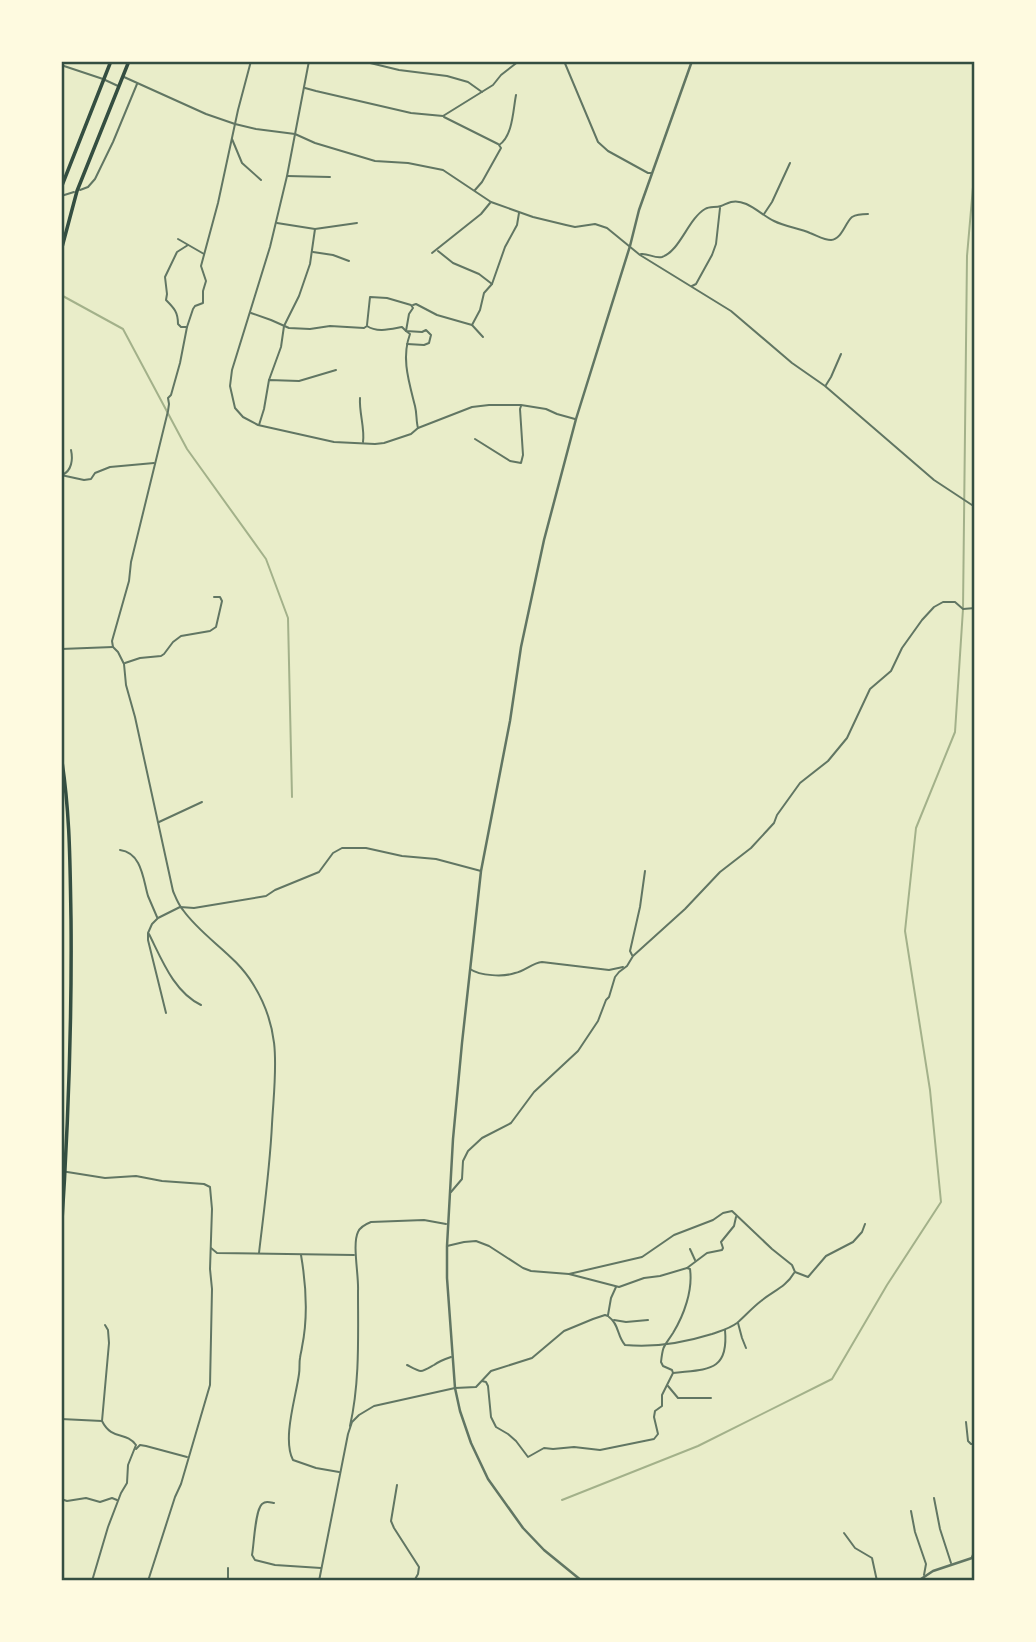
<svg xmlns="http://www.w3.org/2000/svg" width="1036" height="1642" viewBox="0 0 1036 1642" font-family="Jost,sans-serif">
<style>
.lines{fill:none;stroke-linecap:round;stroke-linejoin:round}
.stream{stroke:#a3b18a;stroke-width:2}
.minor{stroke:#617663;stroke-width:2}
.tertiary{stroke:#617663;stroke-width:2.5}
.trunk{stroke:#344e41;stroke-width:3.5}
.neatline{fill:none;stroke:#344e41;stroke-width:2.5}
</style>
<rect width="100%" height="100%" fill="#e9edc9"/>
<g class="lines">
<!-- stream -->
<g class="stream">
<polyline points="973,61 975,95"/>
<polyline points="61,295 123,329 187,449 266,559 288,618 292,797"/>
<polyline points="562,1500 698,1446 832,1379 887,1285 941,1202 930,1090 905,931 916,828 955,732 963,609 967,256 975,164"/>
</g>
<!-- minor -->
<g class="minor">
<path d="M 251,61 L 238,110 L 218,203 L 201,266 L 206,281 L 203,291 L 203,303 L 195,306 L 193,309 L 187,327 L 180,363 L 171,395 L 168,398 L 169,404 L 168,411 L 131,562 L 129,581 L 112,641 L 113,647 L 118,652 L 124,664 L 126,685 L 135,717 L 173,891 C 176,898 178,904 183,910 C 203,938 235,954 253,984 C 283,1032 275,1071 272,1124 C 270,1167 264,1210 259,1253"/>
<polyline points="309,61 287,176 270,247 232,370 230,386 235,408 243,417 258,425 334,442 375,444 384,443 411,434 418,428 472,407 489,405 521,405 546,409 557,414 575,419"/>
<polyline points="362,61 399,70 447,76 468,82 482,92"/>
<polyline points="564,61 598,142 608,151 648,173 651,173"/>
<polyline points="61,65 103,79 118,86"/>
<polyline points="124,77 206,114 235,124 256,129 295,134 315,143 375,161 408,163 443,170 491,202 533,217 566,225 575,227 595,224 607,228 640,255 731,311 792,363 825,386 934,480 975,507"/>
<polyline points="305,88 316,91 411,113 443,116 493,85 501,75 519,61"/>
<polyline points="444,117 498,144"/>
<polyline points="232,139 242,163 261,180"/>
<polyline points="287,176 330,177"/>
<polyline points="80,190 88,187 95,179 113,142 137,84"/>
<path d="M 475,190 L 482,182 L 501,148 L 499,145 C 513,136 513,110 516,95"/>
<polyline points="61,196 74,192"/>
<polyline points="764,214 772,202 790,163"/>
<polyline points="277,223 315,229 357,223"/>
<polyline points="178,239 204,254"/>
<polyline points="438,251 453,263 479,274 492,284"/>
<polyline points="313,252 333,255 349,261"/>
<polyline points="432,253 481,214 490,203"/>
<path d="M 641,254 C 648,253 655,259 662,257 C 680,251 688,219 705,209 C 710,206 715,208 721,206 C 724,205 727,203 731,202 C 746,198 761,215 774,221 C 786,227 799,228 810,233 C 816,235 824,240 831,240 C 842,239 845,223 852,217 C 857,214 863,214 868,214"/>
<polyline points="692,286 696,284 712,255 716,244 720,208"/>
<polyline points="413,305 416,304 437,315 472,325 483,337"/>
<path d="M 251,313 L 271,320 L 289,328 L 310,329 L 330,326 L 364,328 L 367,326 C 377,333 391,329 402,327 L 406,331 L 422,332 L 426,330 L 431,335 L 429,343 L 424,345 L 407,344"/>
<path d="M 367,325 L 370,297 L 387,298 L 411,305 L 413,308 L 409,314 L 406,331 L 410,334 C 401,358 409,382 415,406 C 417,414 416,421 418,428"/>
<polyline points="472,325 480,310 484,293 492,284 505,247 517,225 519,213"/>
<path d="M 187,327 L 181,327 L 178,324 C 178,312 174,308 166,300 L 167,294 L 165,277 L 177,252 L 188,245"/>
<polyline points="269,380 281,347 284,326 299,296 310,264 315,229"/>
<polyline points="826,385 831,377 841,354"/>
<path d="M 360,398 C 359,413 365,428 363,442"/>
<polyline points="259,425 264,409 269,380 299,381 336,370"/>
<polyline points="475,439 510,461 521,463 523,455 520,409 521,406"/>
<polyline points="61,475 84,480 91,479 95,473 110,467 154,463"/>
<path d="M 62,475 C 72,471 73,459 71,450"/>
<polyline points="61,649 113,647"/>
<polyline points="125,663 140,658 161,656 164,654 173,642 181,636 210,631 216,627 222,601 220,597 214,597"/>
<polyline points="159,822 202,802"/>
<path d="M 120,850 C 142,853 143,879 148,896 C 151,903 154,910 157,917"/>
<path d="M 149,934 C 162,960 174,992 201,1005"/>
<polyline points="632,955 630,951 640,907 645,871"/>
<path d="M 470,969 C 480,976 504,977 515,973 C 525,971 532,963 542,962 L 609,970 L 623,967"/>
<polyline points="166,1013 148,940 148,933 152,924 158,918 180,907 194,908 266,896 275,890 319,872 333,853 342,848 366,848 402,856 436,859 481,871"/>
<polyline points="61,1171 105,1178 136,1176 162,1181 204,1184 210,1187 212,1209 210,1269 212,1289 210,1385 181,1484 175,1497 148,1581"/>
<polyline points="451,1192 462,1179 463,1161 468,1151 482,1138 511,1123 534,1092 578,1051 598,1021 606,1000 609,997 615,977 619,972 627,966 633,956 685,909 720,872 751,848 774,823 777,815 800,783 828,761 847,738 870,689 891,671 902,648 922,620 934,607 943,602 955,602 963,609 975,608"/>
<polyline points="447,1246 464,1242 476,1241 489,1246 523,1268 531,1271 569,1274 619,1287 644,1278 660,1276 687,1268 707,1253 722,1250 723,1248 721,1242 734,1226 736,1217"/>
<polyline points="211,1248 217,1253 354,1255"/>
<polyline points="690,1249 695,1260"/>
<path d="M 301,1255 C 306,1284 308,1318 302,1347 C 301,1354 301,1351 300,1358 C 299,1363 300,1368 299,1374 C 296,1397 282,1439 293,1460 L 316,1468 L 339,1472"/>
<polyline points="569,1274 642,1257 674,1235 713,1220 723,1213 732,1211 772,1249 792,1265 795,1272 808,1277 826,1256 853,1242 862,1232 865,1224"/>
<polyline points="608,1315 611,1298 616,1287"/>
<path d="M 609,1317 C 619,1324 617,1336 625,1345 C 655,1348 683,1343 712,1334 C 720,1331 729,1329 737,1323 C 745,1316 752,1308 761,1301 C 773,1291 786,1287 794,1273"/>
<polyline points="614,1320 626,1322 648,1320"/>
<polyline points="738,1323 742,1338 746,1348"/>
<path d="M 407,1365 C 422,1373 420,1373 434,1365 C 439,1361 445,1359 451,1357"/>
<path d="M 673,1373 C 706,1369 729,1373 725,1330"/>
<path d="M 482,1381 L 486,1382 L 488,1386 L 491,1417 L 496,1427 L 508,1434 L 516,1441 L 528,1457 L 544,1448 L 553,1449 L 574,1447 L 600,1450 L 654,1439 L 658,1434 L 654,1417 L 655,1411 L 662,1406 L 662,1395 L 673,1373 L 672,1370 L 663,1366 L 661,1362 C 663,1344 664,1347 673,1333 C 684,1315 693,1290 690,1269 L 687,1268"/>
<polyline points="668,1386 678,1398 711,1398"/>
<polyline points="61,1419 102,1421"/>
<polyline points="966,1422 968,1441 971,1444 975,1444"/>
<path d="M 350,1426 C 360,1382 358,1336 358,1291 C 359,1276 352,1244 358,1232 C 360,1227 366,1224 371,1222 L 424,1220 L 446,1224"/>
<polyline points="136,1449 140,1445 146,1446 187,1457"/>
<polyline points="397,1485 391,1521 394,1528 419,1567 418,1574 414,1581"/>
<polyline points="934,1498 940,1529 951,1563"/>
<polyline points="61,1499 67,1501 86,1498 100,1502 112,1498 117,1500"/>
<path d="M 274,1503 C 269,1502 266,1501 262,1504 C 255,1510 254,1545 252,1555 L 255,1560 L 275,1565 L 321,1568"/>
<polyline points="911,1511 915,1532 926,1564 924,1575"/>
<polyline points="844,1533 855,1548 872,1558 877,1581"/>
<polyline points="61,1549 63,1501"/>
<polyline points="972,1557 975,1549"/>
<polyline points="228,1568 228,1581"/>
<path d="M 92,1581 L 108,1527 L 121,1493 L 127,1483 L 128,1465 L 136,1445 C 126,1431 112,1441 102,1421 L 109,1343 L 108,1330 L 105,1325"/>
<polyline points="319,1581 348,1434 352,1422 359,1415 374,1406 455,1388 476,1387 491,1371 532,1358 564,1331 593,1319 605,1315 608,1316"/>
</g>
<!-- tertiary -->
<g class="tertiary">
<polyline points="582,1581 544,1550 523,1528 488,1479 471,1443 460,1411 455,1388 447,1278 447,1246 453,1139 462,1043 481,871 510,721 521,647 544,540 576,419 630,246 639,210 692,61"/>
<polyline points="918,1581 933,1571 975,1557"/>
</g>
<!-- trunk -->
<g class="trunk">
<polyline points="61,188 111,61"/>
<polyline points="61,251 77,191 129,61"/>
<path d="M 61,755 C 70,811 70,862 71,919 C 72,1025 68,1131 61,1237"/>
</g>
</g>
<!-- border -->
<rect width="1036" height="1642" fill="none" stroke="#fefae0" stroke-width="126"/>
<rect x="63" y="63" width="910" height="1516" class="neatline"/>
</svg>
